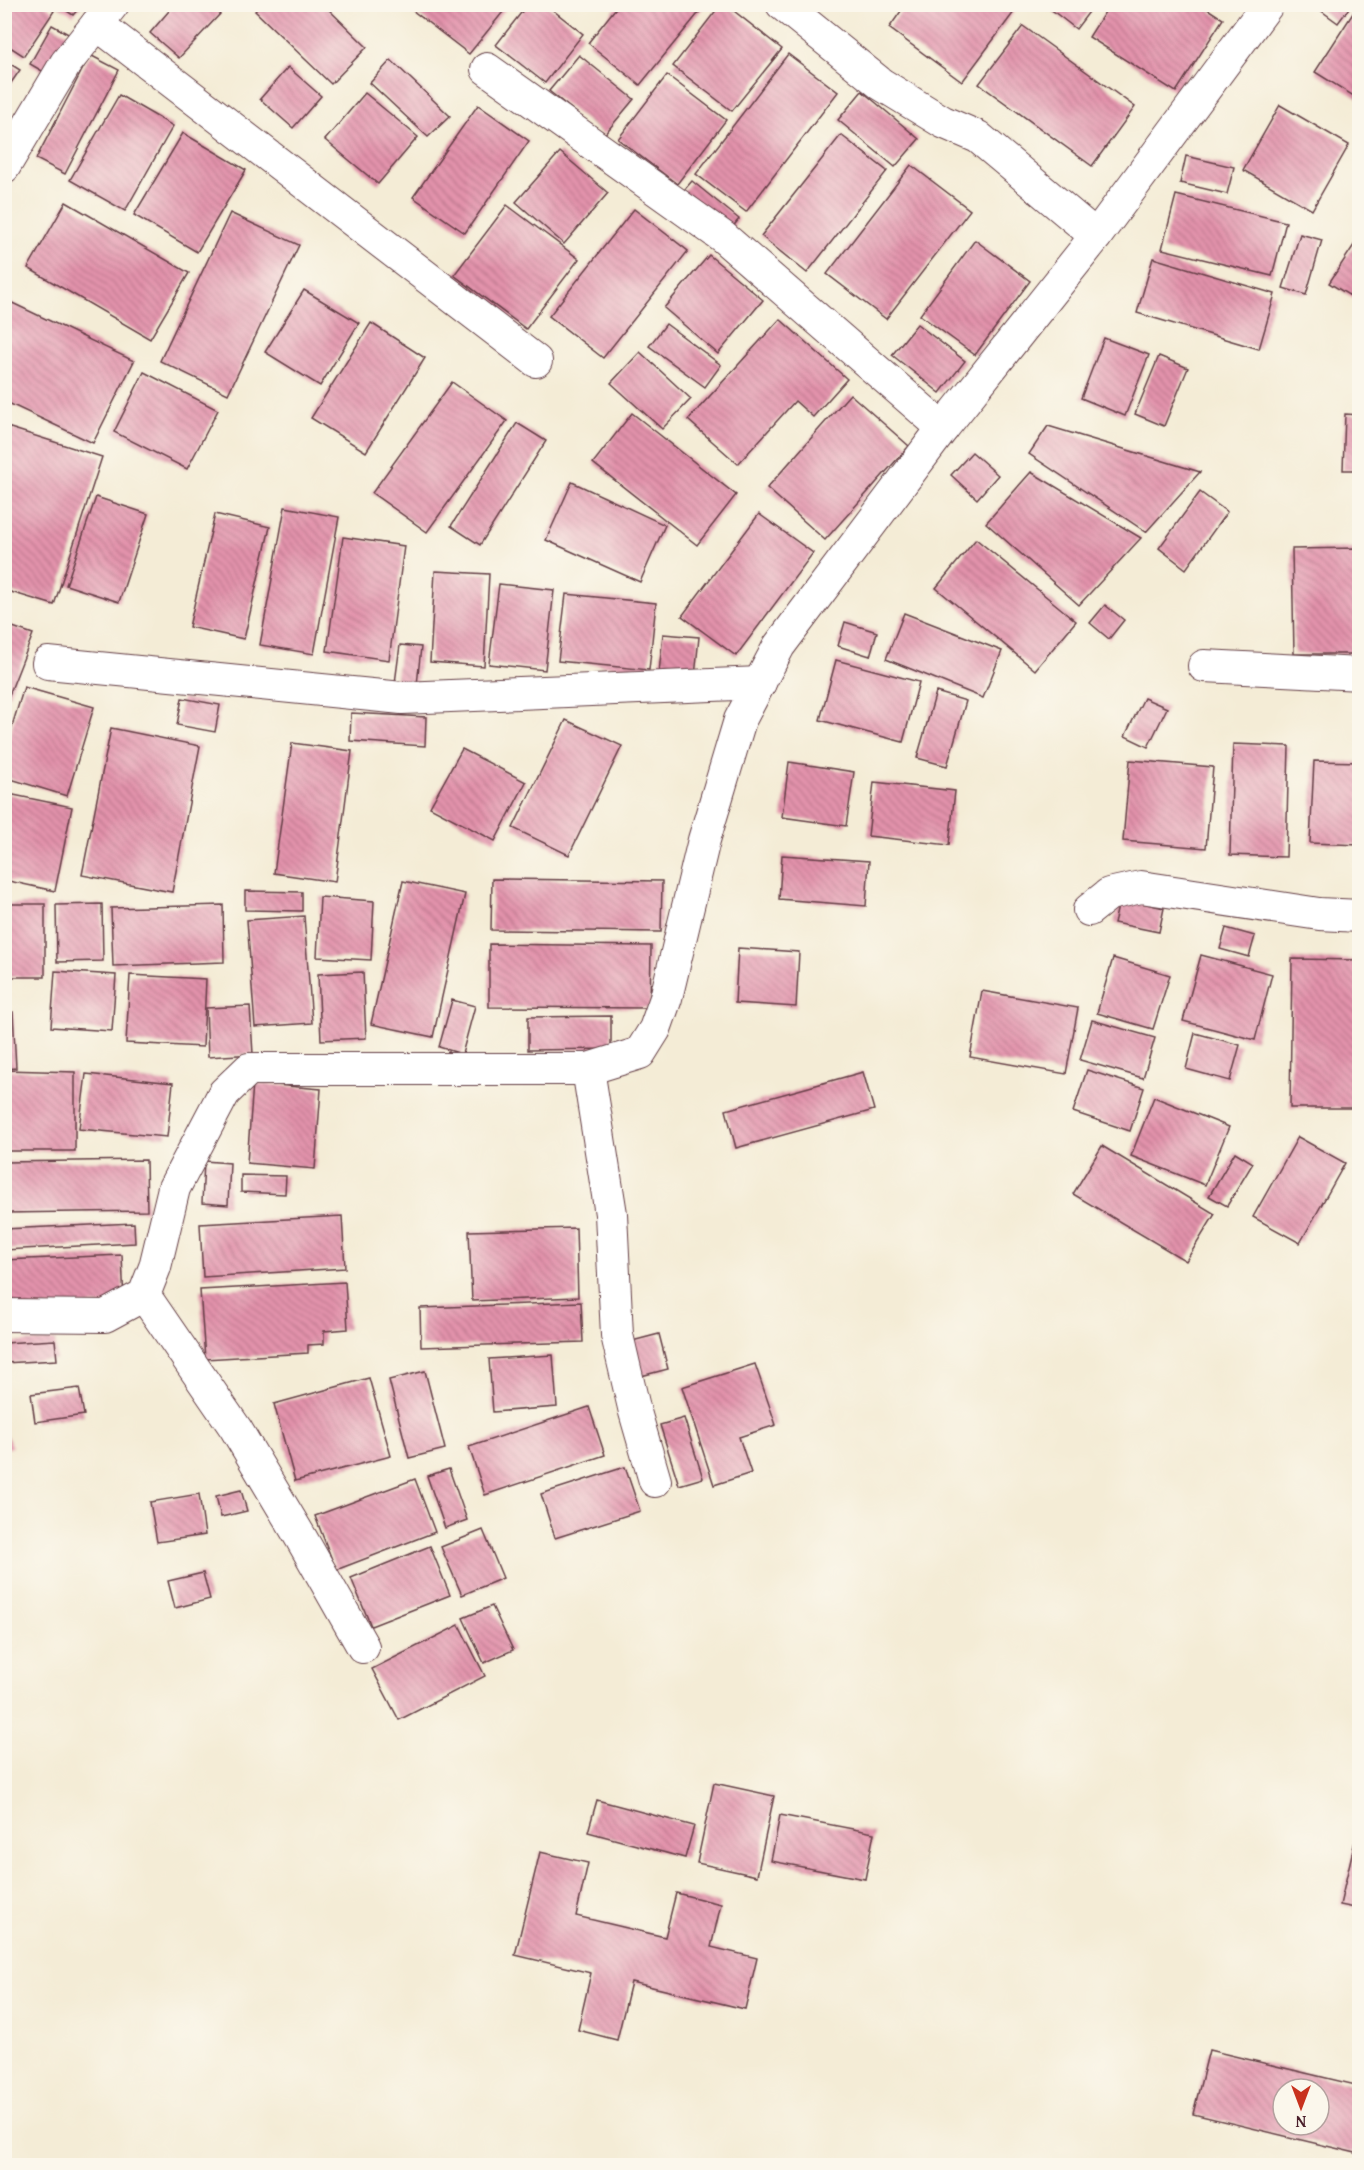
<svg xmlns="http://www.w3.org/2000/svg" width="1364" height="2170" viewBox="0 0 1364 2170" font-family="'Gentium Book Plus',serif">
<style>
.building{fill:url(#building-back-hatch);fill-rule:evenodd}
.lines{fill:none;stroke-linecap:round;stroke-linejoin:round}
.street-casing{stroke:#643e45;stroke-width:34}
.street{stroke:#fff;stroke-width:32}
</style>
<defs>
<pattern id="building-back-hatch" width="6" height="6" patternUnits="userSpaceOnUse" patternTransform="scale(1.5)"><rect width="6" height="6" fill="#e393ac"/><path d="M-1 5l2 2M0 0l6 6M5-1l2 2" fill="none" stroke="#ba778c"/></pattern>
</defs>
<rect width="100%" height="100%" fill="#fbf7ec"/>
<filter id="ink" filterUnits="userSpaceOnUse"><feTurbulence type="fractalNoise" baseFrequency=".0167" numOctaves="2"/><feDisplacementMap in="SourceGraphic" scale="12" xChannelSelector="R" yChannelSelector="G"/><feConvolveMatrix kernelMatrix="1 2 1 2 8 2 1 2 1" color-interpolation-filters="sRGB"/></filter>
<filter id="wash" filterUnits="userSpaceOnUse"><feTurbulence type="fractalNoise" baseFrequency=".008" numOctaves="4" result="noise"/><feDisplacementMap in="SourceGraphic" scale="24" xChannelSelector="R" yChannelSelector="G"/><feGaussianBlur stdDeviation="1.35" result="paint"/><feColorMatrix in="noise" values="0 0 0 0 0 0 0 0 0 0 0 0 0 0 0 0 0 1.4 0 .05"/><feComposite in="paint" operator="in"/></filter>
<g filter="url(#wash)">
<rect width="100%" height="100%" fill="#f4ecd6"/>
<g id="blocks">
<!-- building -->
<g class="building">
<polygon points="4,4 44,4 54,11 24,56 4,43"/>
<polygon points="56,4 83,4 73,15"/>
<polygon points="175,4 209,4 220,14 179,58 150,33"/>
<polygon points="262,4 323,4 367,47 331,84 255,11"/>
<polygon points="416,4 505,4 507,7 469,54 412,10"/>
<polygon points="528,4 545,4 583,34 545,83 496,45"/>
<polygon points="619,4 706,4 640,85 588,43"/>
<polygon points="721,4 725,4 782,49 732,111 673,66"/>
<polygon points="906,4 1020,4 962,82 889,28"/>
<polygon points="1044,4 1095,4 1076,29"/>
<polygon points="1110,4 1200,4 1223,19 1176,92 1089,37"/>
<polygon points="1312,4 1352,4 1338,23"/>
<polygon points="1359,4 1360,4 1360,100 1315,72"/>
<polygon points="52,25 72,36 49,75 30,64"/>
<polygon points="1023,26 1135,107 1092,166 979,84"/>
<polygon points="788,54 838,92 746,212 696,174"/>
<polygon points="90,55 119,70 65,174 36,159"/>
<polygon points="579,55 634,99 604,135 549,91"/>
<polygon points="4,60 20,70 4,93"/>
<polygon points="391,60 450,116 428,137 370,83"/>
<polygon points="288,67 321,96 293,128 260,99"/>
<polygon points="667,75 726,120 677,184 618,139"/>
<polygon points="862,91 919,139 895,167 838,120"/>
<polygon points="365,93 418,137 378,184 325,140"/>
<polygon points="119,95 173,126 125,211 70,180"/>
<polygon points="478,105 529,141 465,233 413,197"/>
<polygon points="1280,105 1349,145 1312,210 1243,170"/>
<polygon points="183,133 246,170 197,252 134,215"/>
<polygon points="841,135 887,171 807,273 761,236"/>
<polygon points="560,152 608,193 564,244 516,202"/>
<polygon points="1186,156 1234,167 1227,194 1180,183"/>
<polygon points="911,165 970,210 886,319 827,274"/>
<polygon points="692,181 739,219 727,234 679,196"/>
<polygon points="1176,195 1286,222 1272,276 1162,249"/>
<polygon points="66,202 189,273 150,339 28,268"/>
<polygon points="507,205 579,259 526,329 454,275"/>
<polygon points="634,209 688,251 603,358 549,316"/>
<polygon points="230,213 299,245 228,394 160,361"/>
<polygon points="1300,234 1322,240 1306,295 1283,288"/>
<polygon points="1360,236 1360,302 1329,283"/>
<polygon points="975,240 1030,281 975,355 920,315"/>
<polygon points="709,255 763,300 718,354 664,308"/>
<polygon points="1153,258 1275,294 1259,349 1137,313"/>
<polygon points="304,290 359,323 320,386 265,352"/>
<polygon points="4,299 134,361 93,443 4,401"/>
<polygon points="780,319 847,379 813,417 795,401 738,464 688,420"/>
<polygon points="371,323 425,358 366,452 311,418"/>
<polygon points="666,324 721,365 705,387 649,346"/>
<polygon points="917,324 965,361 940,393 892,355"/>
<polygon points="1104,338 1149,355 1125,416 1081,398"/>
<polygon points="640,352 691,399 662,429 611,383"/>
<polygon points="1159,356 1188,368 1164,426 1135,414"/>
<polygon points="144,372 218,410 187,469 114,432"/>
<polygon points="452,382 507,421 427,532 372,493"/>
<polygon points="850,394 909,446 825,540 767,488"/>
<polygon points="632,413 736,495 697,545 593,463"/>
<polygon points="1345,414 1360,415 1360,470 1343,470"/>
<polygon points="517,423 546,441 480,545 451,526"/>
<polygon points="4,426 102,457 54,605 4,590"/>
<polygon points="1048,426 1200,472 1146,532 1029,454"/>
<polygon points="972,452 998,475 977,499 951,475"/>
<polygon points="1031,472 1141,538 1079,605 986,523"/>
<polygon points="572,482 665,525 640,582 546,540"/>
<polygon points="1200,492 1227,512 1186,569 1159,548"/>
<polygon points="96,497 148,514 119,602 66,585"/>
<polygon points="285,507 339,517 314,654 260,645"/>
<polygon points="215,514 270,527 244,639 189,627"/>
<polygon points="759,514 813,553 736,656 682,616"/>
<polygon points="343,537 404,546 389,660 327,651"/>
<polygon points="976,539 1076,621 1035,670 936,588"/>
<polygon points="1360,548 1360,654 1294,654 1292,549"/>
<polygon points="435,571 489,574 484,666 430,662"/>
<polygon points="499,584 554,590 545,670 489,664"/>
<polygon points="566,594 656,603 649,670 558,661"/>
<polygon points="1105,605 1124,620 1109,639 1090,623"/>
<polygon points="904,613 1002,651 983,698 886,659"/>
<polygon points="845,622 877,632 870,656 838,646"/>
<polygon points="4,624 33,634 9,695 4,693"/>
<polygon points="663,634 699,637 695,676 659,673"/>
<polygon points="400,645 421,647 417,685 395,683"/>
<polygon points="836,660 919,682 903,742 820,720"/>
<polygon points="24,687 94,707 67,796 4,777 4,752"/>
<polygon points="936,692 966,701 947,766 917,758"/>
<polygon points="182,698 220,705 215,732 177,725"/>
<polygon points="1144,698 1167,708 1148,747 1125,736"/>
<polygon points="351,713 426,717 425,746 350,741"/>
<polygon points="566,720 622,746 569,855 513,828"/>
<polygon points="111,728 200,746 172,892 82,875"/>
<polygon points="292,743 352,751 335,882 274,873"/>
<polygon points="1233,744 1289,746 1286,857 1230,855"/>
<polygon points="462,749 526,782 495,841 430,807"/>
<polygon points="1130,760 1213,767 1206,848 1123,841"/>
<polygon points="1314,761 1360,762 1360,845 1310,843"/>
<polygon points="789,762 854,772 846,826 782,817"/>
<polygon points="874,782 955,791 949,845 868,836"/>
<polygon points="4,793 72,807 55,891 4,880"/>
<polygon points="782,855 869,861 866,906 779,899"/>
<polygon points="492,879 662,881 661,932 491,930"/>
<polygon points="403,881 465,894 433,1037 371,1024"/>
<polygon points="245,891 302,892 302,911 245,910"/>
<polygon points="320,897 374,901 371,960 317,957"/>
<polygon points="1120,898 1164,908 1159,932 1114,923"/>
<rect x="4" y="904" width="41" height="73"/>
<polygon points="102,904 103,961 57,962 56,905"/>
<polygon points="223,905 224,962 113,966 111,908"/>
<polygon points="304,916 312,1023 255,1027 247,920"/>
<polygon points="1226,928 1255,936 1249,957 1220,949"/>
<polygon points="489,944 651,946 650,1008 489,1007"/>
<polygon points="738,948 799,952 796,1007 735,1003"/>
<polygon points="1201,955 1272,974 1255,1040 1183,1021"/>
<polygon points="1113,958 1170,975 1153,1029 1097,1013"/>
<polygon points="1292,959 1360,960 1360,1108 1290,1108"/>
<polygon points="55,971 116,975 112,1031 51,1027"/>
<polygon points="363,972 366,1038 321,1040 318,974"/>
<polygon points="130,975 206,979 203,1047 126,1043"/>
<polygon points="982,991 1078,1008 1066,1074 970,1057"/>
<polygon points="452,1000 475,1006 462,1054 439,1047"/>
<polygon points="250,1006 253,1054 208,1057 206,1008"/>
<polygon points="4,1012 13,1012 16,1068 4,1069"/>
<polygon points="611,1016 611,1049 528,1050 528,1017"/>
<polygon points="1092,1020 1155,1038 1143,1078 1080,1060"/>
<polygon points="1195,1033 1240,1045 1230,1081 1186,1069"/>
<polygon points="5,1070 75,1072 75,1151 5,1151"/>
<polygon points="1087,1070 1144,1088 1130,1131 1073,1112"/>
<polygon points="863,1072 874,1110 736,1148 726,1110"/>
<polygon points="86,1074 173,1083 167,1137 79,1129"/>
<polygon points="253,1083 321,1089 315,1169 247,1163"/>
<polygon points="1154,1097 1229,1127 1205,1185 1131,1156"/>
<polygon points="1298,1137 1345,1163 1300,1243 1253,1217"/>
<polygon points="1102,1146 1215,1214 1186,1261 1073,1194"/>
<polygon points="1235,1152 1253,1163 1227,1206 1209,1196"/>
<polygon points="146,1160 147,1211 4,1213 4,1162"/>
<polygon points="204,1161 230,1163 228,1205 202,1203"/>
<polygon points="241,1175 286,1176 285,1194 241,1192"/>
<polygon points="342,1216 345,1268 203,1277 200,1224"/>
<polygon points="134,1223 135,1243 4,1250 4,1229"/>
<polygon points="576,1228 578,1297 472,1301 469,1231"/>
<polygon points="122,1255 124,1304 4,1309 4,1260"/>
<polygon points="345,1282 348,1329 324,1331 324,1344 308,1345 308,1353 205,1359 200,1290"/>
<polygon points="581,1302 583,1342 421,1347 420,1308"/>
<polygon points="659,1334 668,1369 641,1376 632,1341"/>
<polygon points="55,1340 57,1360 4,1363 4,1343"/>
<polygon points="553,1355 557,1407 493,1412 489,1359"/>
<polygon points="755,1364 776,1425 739,1437 751,1473 714,1485 682,1387"/>
<polygon points="425,1371 445,1449 409,1458 389,1380"/>
<polygon points="369,1378 391,1456 295,1481 274,1404"/>
<polygon points="79,1388 84,1415 35,1422 31,1394"/>
<polygon points="589,1407 605,1455 485,1495 469,1447"/>
<polygon points="684,1418 703,1478 679,1485 660,1425"/>
<polygon points="4,1430 12,1447 4,1450"/>
<polygon points="625,1467 640,1511 555,1538 541,1494"/>
<polygon points="449,1469 467,1520 445,1528 427,1476"/>
<polygon points="415,1479 435,1532 336,1570 315,1516"/>
<polygon points="241,1490 247,1511 221,1517 216,1496"/>
<polygon points="199,1494 205,1535 157,1542 150,1502"/>
<polygon points="483,1530 503,1578 462,1595 441,1547"/>
<polygon points="430,1546 450,1595 371,1626 351,1578"/>
<polygon points="203,1573 210,1599 175,1608 168,1581"/>
<polygon points="492,1606 513,1650 484,1663 463,1618"/>
<polygon points="459,1625 485,1676 399,1720 372,1669"/>
<polygon points="714,1783 774,1796 757,1876 697,1863"/>
<polygon points="597,1800 694,1826 685,1858 588,1832"/>
<polygon points="780,1815 874,1833 865,1879 771,1861"/>
<polygon points="1355,1841 1360,1842 1360,1909 1340,1905"/>
<polygon points="540,1852 588,1863 576,1916 665,1937 676,1893 721,1904 711,1947 757,1958 745,2009 631,1982 617,2040 578,2030 591,1973 515,1955"/>
<path d="M 1209,2050 L 1360,2086 L 1360,2154 L 1193,2114 ZM 1283,2089 L 1319,2089 L 1319,2125 L 1283,2125 Z"/>
</g>
</g>
</g>
<g filter="url(#ink)">
<use href="#blocks" fill-opacity="0" stroke="#643e45" stroke-width="1.5"/>
<g class="lines">
<defs>
<g id="street">
<polyline points="782,4 881,84 943,122 978,137 1096,236"/>
<polyline points="97,24 536,361"/>
<polyline points="487,69 723,237 943,428"/>
<polyline points="4,167 66,63 113,4"/>
<polyline points="48,663 402,698 760,683"/>
<polyline points="1204,666 1360,674"/>
<polyline points="1089,910 1109,894 1141,887 1319,914 1360,916"/>
<polyline points="588,1069 611,1214 617,1335 635,1412 655,1481"/>
<polyline points="144,1295 236,1429 301,1538 363,1647"/>
<polyline points="4,1315 105,1316 144,1295 155,1267 174,1188 224,1093 249,1069 588,1069 640,1053 655,1029 666,998 704,840 740,720 779,646 943,428 1096,236 1268,4"/>
</g>
</defs>
<!-- street casing -->
<use href="#street" class="street-casing"/>
<!-- street -->
<use href="#street" class="street"/>
</g>
</g>
<!-- margin -->
<rect width="1364" height="2170" fill="none" stroke="#fbf7ec" stroke-width="24"/>
<!-- north arrow -->
<g transform="translate(1301 2107) rotate(180)"><circle r="28" fill="#fbf7ec" stroke="#b4a19f" stroke-width="1.5"/>
<path d="M0-4.5L10 22L0 15L-10 22Z" fill="#c8321e"/>
<text y="-9" font-size="16" font-weight="bold" text-anchor="middle" fill="#4a1f2b">N</text>
</g>
</svg>
